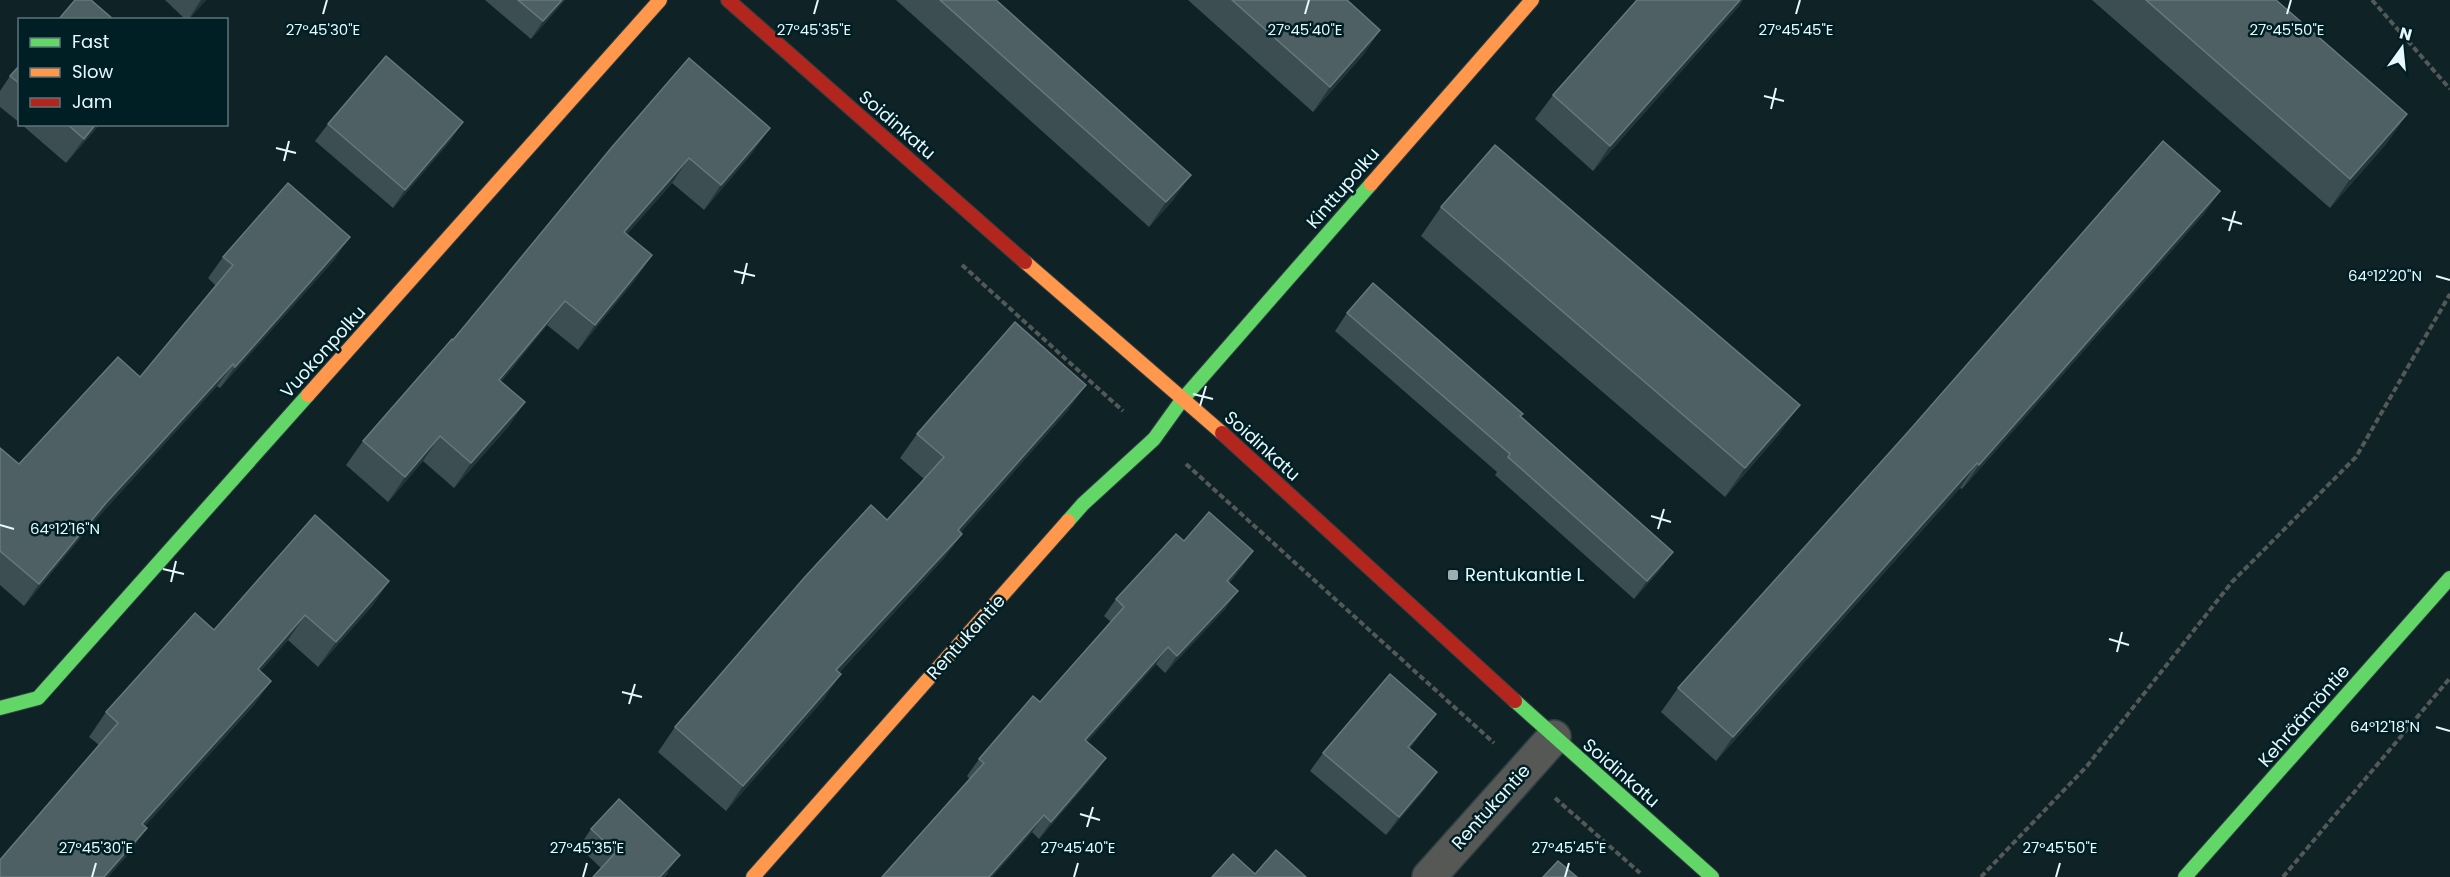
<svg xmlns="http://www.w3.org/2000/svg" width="2450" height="877" viewBox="0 0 2450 877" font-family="Poppins,sans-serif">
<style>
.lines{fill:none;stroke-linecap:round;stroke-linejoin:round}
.street-casing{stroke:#2f3f42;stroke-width:36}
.fast-casing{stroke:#2f3f42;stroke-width:16}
.slow-casing{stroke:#2f3f42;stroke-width:16}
.jam-casing{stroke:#2f3f42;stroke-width:16}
.path{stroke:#535957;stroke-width:4;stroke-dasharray:6 3;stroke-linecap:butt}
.street{stroke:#565855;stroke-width:33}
.fast{stroke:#63d668;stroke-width:14}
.slow{stroke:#ff974d;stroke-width:14}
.jam{stroke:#b3261e;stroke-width:14}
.wall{fill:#3c4e51}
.shaded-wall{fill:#223538}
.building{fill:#4e6063;stroke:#66787c;stroke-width:1.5}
.ticks{fill:none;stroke:#e6f9fd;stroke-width:2}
.poi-dot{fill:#9baeb2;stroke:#001f25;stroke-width:2}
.labels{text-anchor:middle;stroke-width:5;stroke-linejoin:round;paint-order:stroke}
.street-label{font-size:18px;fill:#e6f9fd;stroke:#001f25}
.poi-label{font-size:18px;fill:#e6f9fd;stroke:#001f25;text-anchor:start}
.ticks-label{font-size:15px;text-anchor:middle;fill:#e6f9fd;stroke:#001f25;stroke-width:5;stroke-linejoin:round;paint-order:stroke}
</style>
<rect width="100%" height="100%" fill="#0f2326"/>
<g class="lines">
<defs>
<polyline id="street" points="1429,877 1554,737"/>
<g id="fast">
<polyline points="1068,521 1083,504 1154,439 1182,400 1371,184"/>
<polyline points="1515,701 1712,877"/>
<polyline points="0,708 38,698 308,395"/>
<polyline points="2185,877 2450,578"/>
</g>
<g id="slow">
<polyline points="1371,184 1532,0"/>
<polyline points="1025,262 1222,433"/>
<polyline points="308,395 660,0"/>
<polyline points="753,877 1068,521"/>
</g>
<g id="jam">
<polyline points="728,0 1025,262"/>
<polyline points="1222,433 1515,701"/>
</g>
</defs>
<!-- street casing -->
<use href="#street" class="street-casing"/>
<!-- fast casing -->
<use href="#fast" class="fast-casing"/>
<!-- slow casing -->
<use href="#slow" class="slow-casing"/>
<!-- jam casing -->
<use href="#jam" class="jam-casing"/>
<!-- path -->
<g class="path">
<polyline points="2372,0 2450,89"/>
<polyline points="962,265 1123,411"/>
<polyline points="1186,464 1494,743"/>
<polyline points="1555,798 1640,873"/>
<polyline points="1981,877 2087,766 2232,582 2356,457 2450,294"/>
<polyline points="2283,877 2450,678"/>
</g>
<!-- street -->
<use href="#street" class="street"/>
<!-- fast -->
<use href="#fast" class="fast"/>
<!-- slow -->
<use href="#slow" class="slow"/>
<!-- jam -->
<use href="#jam" class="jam"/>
</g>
<!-- wall -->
<g class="wall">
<polygon points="165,0 206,0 188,20 186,20"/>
<polygon points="485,0 565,0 531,39"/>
<polygon points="896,0 996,0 1174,199 1149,227"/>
<polygon points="1188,0 1347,0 1380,30 1363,55 1313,112"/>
<polygon points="1637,0 1743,0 1739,6 1593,171 1535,119 1553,95"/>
<polygon points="2092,0 2276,0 2407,114 2386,144 2330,208"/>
<polygon points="20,65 20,123 0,107 0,91 10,76"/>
<polygon points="21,124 100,124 66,163"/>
<polygon points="328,124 451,140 393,208 315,141"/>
<polygon points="612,147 753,152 704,210 672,183 627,234 652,255 635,280 578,350 547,325 501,382 525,402 508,427 454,488 423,461 388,502 346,465 363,441 453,340"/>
<polygon points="2220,191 2203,215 1962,489 1960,488 1716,761 1661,712 1678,688"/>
<polygon points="1441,207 1779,434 1725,497 1421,236"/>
<polygon points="223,257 335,259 220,388 217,386 91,525 24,606 0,585 0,448 19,464 140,377 216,286 208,278"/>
<polygon points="1347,313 1521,416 1660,570 1634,599 1495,475 1497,472 1335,331"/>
<polygon points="1069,409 960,533 962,534 944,558 839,673 824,699 726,811 658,752 675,727 887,520 924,479 900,458 917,434"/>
<polygon points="1184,541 1253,551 1241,568 1229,583 1226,608 1165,673 1156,664 1087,742 1106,758 1094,775 1039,839 1032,832 992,877 882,877 970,779 967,776 979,759 1040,702 1111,622 1104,616 1116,599"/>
<polygon points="389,581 372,606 318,667 288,640 260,671 271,681 254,705 145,826 130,852 108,877 0,877 0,860 99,745 89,737 106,712 214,630"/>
<polygon points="1423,731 1410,748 1437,772 1425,789 1386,835 1310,771 1323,753"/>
<polygon points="591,829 668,873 664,877 593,877 601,868 579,847"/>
</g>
<!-- shaded-wall -->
<g class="shaded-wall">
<polygon points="201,0 206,0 188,20"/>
<polygon points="562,0 565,0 531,39 543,21"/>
<polygon points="1740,0 1743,0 1739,6 1593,171 1610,146"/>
<polygon points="1380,30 1363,55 1313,112 1330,87"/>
<polygon points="2407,114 2386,144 2330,208 2350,179"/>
<polygon points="463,122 451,140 393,208 405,190"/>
<polygon points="96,124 100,124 66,163 84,139"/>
<polygon points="770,128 753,152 704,210 721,185"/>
<polygon points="689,158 672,183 607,257 624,232"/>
<polygon points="1191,175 1174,199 1149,227 1166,202"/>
<polygon points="2220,191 2203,215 1962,489 1979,465"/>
<polygon points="350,237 335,259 220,388 235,367"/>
<polygon points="652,255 635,280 578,350 595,325"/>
<polygon points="565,301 547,325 482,405 499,380"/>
<polygon points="233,364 217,386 91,525 24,606 39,584 106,503"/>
<polygon points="1086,385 1069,409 941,555 958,530"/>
<polygon points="525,402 508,427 454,488 471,463"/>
<polygon points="1800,405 1779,434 1725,497 1745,468"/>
<polygon points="440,436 423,461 388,502 405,477"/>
<polygon points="1977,463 1960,488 1716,761 1733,737"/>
<polygon points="962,534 944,558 819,695 836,670"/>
<polygon points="1253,551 1241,568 1215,598 1227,581"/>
<polygon points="1673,552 1660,570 1634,599 1647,581"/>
<polygon points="389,581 372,606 318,667 336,642"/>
<polygon points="1238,591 1226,608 1165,673 1177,656"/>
<polygon points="305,615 288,640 241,694 258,669"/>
<polygon points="1168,647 1156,664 1073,758 1085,740"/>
<polygon points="841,674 824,699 726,811 743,786"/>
<polygon points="271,681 254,705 125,848 142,824"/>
<polygon points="1436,714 1423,731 1396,764 1408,747"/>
<polygon points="1106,758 1094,775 1039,839 1051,822"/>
<polygon points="1437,772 1425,789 1386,835 1399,817"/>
<polygon points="1044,815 1032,832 992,877 989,877"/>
<polygon points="147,828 130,852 108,877 104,877"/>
<polygon points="680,855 664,877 660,877"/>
</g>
<!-- building -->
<g class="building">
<polygon points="75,0 91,0 114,20 58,20"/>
<polygon points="518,0 562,0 543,21"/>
<polygon points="940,0 996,0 1191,175 1166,202"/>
<polygon points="1232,0 1347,0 1380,30 1330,87"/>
<polygon points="1637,0 1740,0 1610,146 1553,95"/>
<polygon points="2146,0 2276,0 2407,114 2350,179"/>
<polygon points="386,56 463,122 405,190 328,124"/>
<polygon points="689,58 770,128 721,185 689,158 624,232 652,255 595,325 565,301 499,380 525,402 471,463 440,436 405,477 363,441 452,339 453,340 612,147"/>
<polygon points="20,65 20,84 10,76"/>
<polygon points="67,124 96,124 84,139"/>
<polygon points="2163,141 2220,191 1979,465 1977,463 1733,737 1678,688 1908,432"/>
<polygon points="1495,145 1800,405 1745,468 1441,207"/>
<polygon points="288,183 350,237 235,367 233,364 106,503 39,584 0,551 0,448 19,464 118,357 140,377 233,265 223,257"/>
<polygon points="1373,283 1523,414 1520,416 1673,552 1647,581 1508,457 1510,454 1347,313"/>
<polygon points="1015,322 1086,385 958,530 962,534 836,670 841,674 743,786 675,727 804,578 871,505 887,520 944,457 917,434"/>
<polygon points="1209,512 1253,551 1227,581 1238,591 1177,656 1168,647 1085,740 1106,758 1051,822 1044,815 989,877 882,877 984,763 979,759 1033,696 1040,702 1124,607 1116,599 1176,534 1184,541"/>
<polygon points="315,515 389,581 336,642 305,615 258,669 271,681 142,824 147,828 104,877 1,877 0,876 0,860 118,723 106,712 195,613 214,630"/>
<polygon points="1390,674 1436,714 1408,747 1437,772 1399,817 1323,753"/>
<polygon points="619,799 680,855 660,877 593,877 616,852 591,829"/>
<polygon points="1276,850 1306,877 1212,877 1233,854 1255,874"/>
<polygon points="1558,861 1577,877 1543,877"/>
</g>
<!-- ticks -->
<path class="ticks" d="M 323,14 L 327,0M 814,14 L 818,0M 1305,14 L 1309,0M 1796,14 L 1800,0M 2287,14 L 2291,0M 1764,96 L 1784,101M 1771,109 L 1776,88M 276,148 L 296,153M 284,161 L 289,141M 2222,218 L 2242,224M 2229,231 L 2235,211M 734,271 L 755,276M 2436,276 L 2450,280M 742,284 L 747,263M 1193,394 L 1213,399M 1200,406 L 1206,386M 1651,516 L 1671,522M 0,525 L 14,529M 1658,529 L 1664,509M 163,569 L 184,574M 171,582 L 176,561M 2109,639 L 2129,645M 2117,652 L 2122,632M 622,692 L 642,697M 629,704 L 635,684M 2436,727 L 2450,731M 1080,814 L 1100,820M 1087,827 L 1093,807M 92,877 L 96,863M 583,877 L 587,863M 1074,877 L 1078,863M 1565,877 L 1569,863M 2056,877 L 2060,863"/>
<!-- markers -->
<rect class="poi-dot" x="1447" y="569" width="12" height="12" rx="3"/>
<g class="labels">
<!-- street labels -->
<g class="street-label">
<text transform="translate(897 125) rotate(41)" y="6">Soidinkatu</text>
<text transform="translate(1343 188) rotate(-49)" y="6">Kinttupolku</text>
<text transform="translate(323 352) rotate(-48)" y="6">Vuokonpolku</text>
<text transform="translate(1262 446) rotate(42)" y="6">Soidinkatu</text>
<text transform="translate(966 637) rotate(-48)" y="6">Rentukantie</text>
<text transform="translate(2304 716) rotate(-49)" y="6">Kehräämöntie</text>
<text transform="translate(1621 773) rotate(41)" y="6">Soidinkatu</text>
<text transform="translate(1491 807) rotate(-48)" y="6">Rentukantie</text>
</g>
<!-- poi labels -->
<g class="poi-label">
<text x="1465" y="581">Rentukantie L</text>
</g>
</g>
<g class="ticks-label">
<text x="323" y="35">27°45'30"E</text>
<text x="814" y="35">27°45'35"E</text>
<text x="1305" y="35">27°45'40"E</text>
<text x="1796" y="35">27°45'45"E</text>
<text x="2287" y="35">27°45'50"E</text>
<text x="2385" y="281">64°12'20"N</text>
<text x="65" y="534">64°12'16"N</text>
<text x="2385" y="732">64°12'18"N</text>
<text x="96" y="853">27°45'30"E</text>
<text x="587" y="853">27°45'35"E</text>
<text x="1078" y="853">27°45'40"E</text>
<text x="1569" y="853">27°45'45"E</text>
<text x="2060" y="853">27°45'50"E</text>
</g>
<!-- legend -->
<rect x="18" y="18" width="210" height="108" fill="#001f25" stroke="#5c767b" stroke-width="1.5"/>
<rect x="30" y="38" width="30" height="9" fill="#63d668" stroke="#5c767b" stroke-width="1.5"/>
<text x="72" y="48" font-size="18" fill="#e6f9fd">Fast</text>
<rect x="30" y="68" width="30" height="9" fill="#ff974d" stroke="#5c767b" stroke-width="1.5"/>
<text x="72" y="78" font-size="18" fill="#e6f9fd">Slow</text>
<rect x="30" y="98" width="30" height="9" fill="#b3261e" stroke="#5c767b" stroke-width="1.5"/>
<text x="72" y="108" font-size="18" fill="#e6f9fd">Jam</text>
<!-- north arrow -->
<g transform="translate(2402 48) rotate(15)" stroke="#001f25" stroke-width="4.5" paint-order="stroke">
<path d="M0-4.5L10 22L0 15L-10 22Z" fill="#e6f9fd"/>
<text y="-9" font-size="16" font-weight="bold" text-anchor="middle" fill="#e6f9fd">N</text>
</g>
</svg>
